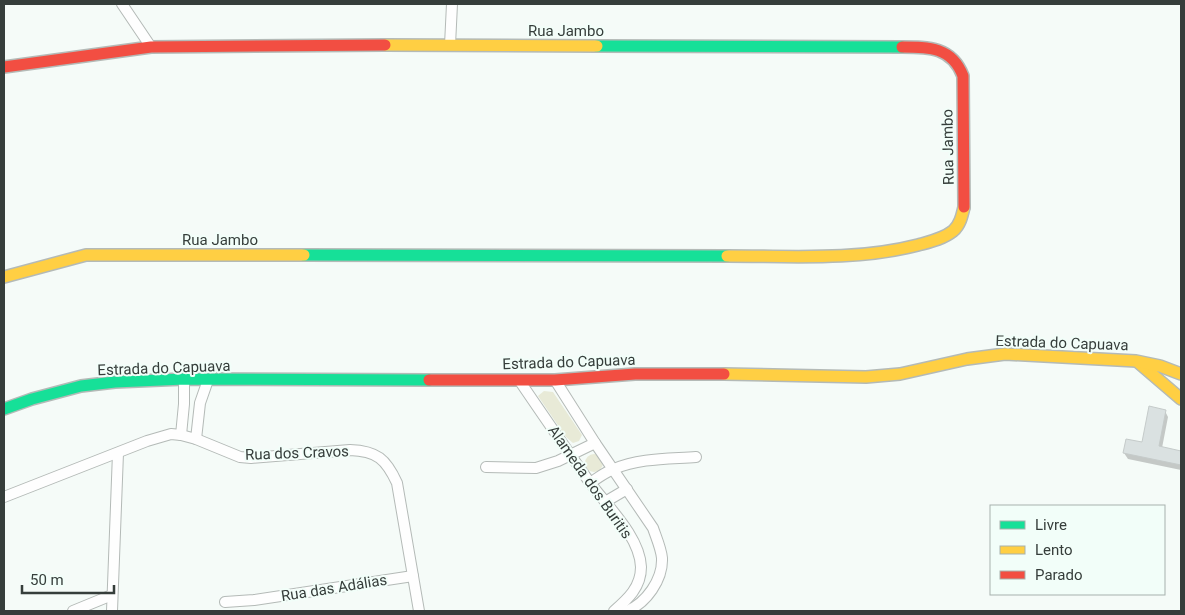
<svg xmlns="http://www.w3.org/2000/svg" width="1185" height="615" viewBox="0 0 1185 615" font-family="Roboto,sans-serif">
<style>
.green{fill:#e8ead7}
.shadow{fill:#0003}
.building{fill:#dae1e1;stroke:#c5cbca}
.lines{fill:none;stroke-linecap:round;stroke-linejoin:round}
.street-casing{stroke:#b4bab7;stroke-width:12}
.fast-casing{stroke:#b4bab7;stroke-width:14}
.slow-casing{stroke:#b4bab7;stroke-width:14}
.jam-casing{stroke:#b4bab7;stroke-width:14}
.street{stroke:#fefefe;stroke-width:10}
.fast{stroke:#16e098;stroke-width:11}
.slow{stroke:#ffcf43;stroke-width:11}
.jam{stroke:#f24e42;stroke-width:11}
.labels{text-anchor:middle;stroke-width:4;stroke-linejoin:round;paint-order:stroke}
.street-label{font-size:15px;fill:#363e3b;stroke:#f2fef9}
</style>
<rect width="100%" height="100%" fill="#f5fbf8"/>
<!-- green -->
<g class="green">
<polygon points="544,391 553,392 582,435 579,441 573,443 566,437 538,396"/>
<circle cx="594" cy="463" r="9"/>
</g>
<!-- shadow -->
<polygon class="shadow" points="1165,411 1168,417 1162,448 1181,452 1181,470 1128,459 1124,453 1143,444"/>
<!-- building -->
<polygon class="building" points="1149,406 1166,410 1159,446 1181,451 1181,465 1123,453 1126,439 1142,442"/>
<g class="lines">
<defs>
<g id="street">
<polyline points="122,4 151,47"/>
<polyline points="450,45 452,4"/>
<path d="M 519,380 C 542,414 565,447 588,480 C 605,504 640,536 641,567 C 641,587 628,599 614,611"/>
<path d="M 555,380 L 595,443 L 653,528 C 656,537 661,548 662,558 C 663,580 646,603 627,611"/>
<polyline points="181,435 184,404 184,379"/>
<polyline points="196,439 200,403 208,380"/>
<polyline points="486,467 536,468 558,461 595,443"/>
<path d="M 590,483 C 598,478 605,472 614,469 C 639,458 669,459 696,457"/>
<path d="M 4,497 L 147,441 L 171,434 L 181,435 L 196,439 L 240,457 L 251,458 L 350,450 C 377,451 386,459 397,483 L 419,611"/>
<polyline points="605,502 627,489"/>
<polyline points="225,602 254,600 413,576"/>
<polyline points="73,611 112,595"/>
<polyline points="112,611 118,453"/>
</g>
<g id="fast">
<polyline points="597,46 902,47"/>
<polyline points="304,255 727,256"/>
<polyline points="4,409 32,399 81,386 115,382 184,379 429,380"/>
</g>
<g id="slow">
<polyline points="385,45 597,46"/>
<path d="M 727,256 C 790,256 856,261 918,245 C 929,242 943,239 953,231 C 960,225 962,216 964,207"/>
<polyline points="4,277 86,255 304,255"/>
<polyline points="1139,363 1181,399"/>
<polyline points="724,374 866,377 900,374 967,359 1005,354 1136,361 1160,366 1181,374"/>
</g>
<g id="jam">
<path d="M 902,47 C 929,47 952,47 963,76 L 964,207"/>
<polyline points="4,67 151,47 385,45"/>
<polyline points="429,380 555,380 635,374 724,374"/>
</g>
</defs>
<!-- street casing -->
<use href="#street" class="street-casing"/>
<!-- fast casing -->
<use href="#fast" class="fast-casing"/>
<!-- slow casing -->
<use href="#slow" class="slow-casing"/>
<!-- jam casing -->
<use href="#jam" class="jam-casing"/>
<!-- street -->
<use href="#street" class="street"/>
<!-- fast -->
<use href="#fast" class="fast"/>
<!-- slow -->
<use href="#slow" class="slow"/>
<!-- jam -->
<use href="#jam" class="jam"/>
</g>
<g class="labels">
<!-- street labels -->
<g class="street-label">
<text x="566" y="36">Rua Jambo</text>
<text transform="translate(948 147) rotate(-91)" y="5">Rua Jambo</text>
<text x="220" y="245">Rua Jambo</text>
<text transform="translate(1062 343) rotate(2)" y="5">Estrada do Capuava</text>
<text transform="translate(569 362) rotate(-2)" y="5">Estrada do Capuava</text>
<text transform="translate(164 368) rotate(-2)" y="5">Estrada do Capuava</text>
<text transform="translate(297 453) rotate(-2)" y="5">Rua dos Cravos</text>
<text transform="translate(590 482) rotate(55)" y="5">Alameda dos Buritis</text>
<text transform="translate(334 588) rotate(-9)" y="5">Rua das Adálias</text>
</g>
</g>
<!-- border -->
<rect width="1185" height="615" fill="none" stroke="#363e3b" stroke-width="10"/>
<!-- legend -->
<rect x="990" y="505" width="175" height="90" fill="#f2fef9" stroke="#a7b1ad"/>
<rect x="1000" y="521" width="25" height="8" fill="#16e098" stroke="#a7b1ad"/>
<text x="1035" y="530" font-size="15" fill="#363e3b">Livre</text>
<rect x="1000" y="546" width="25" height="8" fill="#ffcf43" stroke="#a7b1ad"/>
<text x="1035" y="555" font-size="15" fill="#363e3b">Lento</text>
<rect x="1000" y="571" width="25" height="8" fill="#f24e42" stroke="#a7b1ad"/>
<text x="1035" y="580" font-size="15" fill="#363e3b">Parado</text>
<!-- scale -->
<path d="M22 585v8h92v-8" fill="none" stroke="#363e3b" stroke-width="2.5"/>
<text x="30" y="585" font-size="15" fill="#363e3b" stroke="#f2fef9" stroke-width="4" paint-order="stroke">50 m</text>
</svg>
